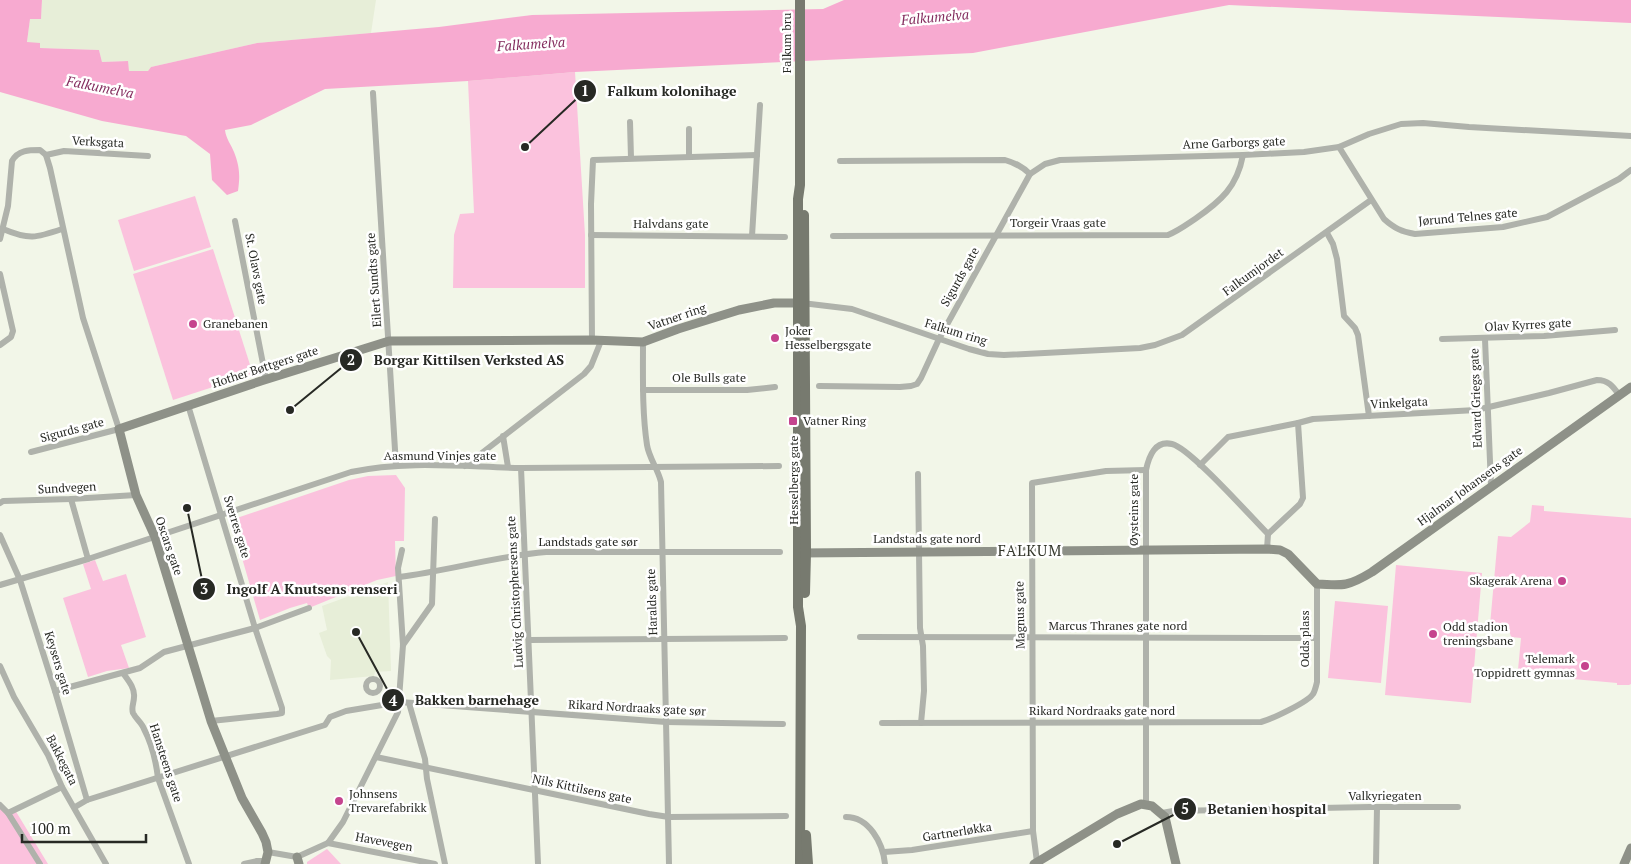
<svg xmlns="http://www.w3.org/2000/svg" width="1631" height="864" viewBox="0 0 1631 864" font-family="'PT Serif',serif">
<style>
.built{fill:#e7eed8}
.green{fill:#fbc2dd}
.water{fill:#f7aad0}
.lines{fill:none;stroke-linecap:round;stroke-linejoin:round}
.street{stroke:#afb2ab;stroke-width:6}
.secondary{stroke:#8e9188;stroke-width:9}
.primary{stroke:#777a6f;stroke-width:10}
.poi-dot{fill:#c5448e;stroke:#fff;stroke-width:2}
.labels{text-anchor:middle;stroke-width:5;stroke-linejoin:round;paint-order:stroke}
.street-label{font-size:12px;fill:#272924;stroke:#fff}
.poi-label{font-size:12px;fill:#272924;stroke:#fff;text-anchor:start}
.water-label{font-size:14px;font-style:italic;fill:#842c5e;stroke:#fff}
.quarter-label{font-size:15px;letter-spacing:1px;fill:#33362b;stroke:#fff}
.leader{fill:none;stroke:#272924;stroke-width:2}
.callout-dot{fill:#272924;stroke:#fff;stroke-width:2}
.mark-label{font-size:15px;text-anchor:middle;font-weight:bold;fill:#fff}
.callout-label{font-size:14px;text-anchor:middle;font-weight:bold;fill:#272924;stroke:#fff;stroke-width:5;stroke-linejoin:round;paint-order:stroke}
</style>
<rect width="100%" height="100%" fill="#f2f6e8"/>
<!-- built -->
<g class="built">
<polygon points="42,0 376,0 371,33 257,43 151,67 148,71 129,71 127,61 102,62 99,50 40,48 27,43 30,18 41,18"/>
<polygon points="388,582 391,671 375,672 374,676 330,680 331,660 327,656 319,633 327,630 322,606"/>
</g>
<!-- green -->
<g class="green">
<polygon points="575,72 585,235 585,288 453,288 454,235 460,214 474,213 468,81"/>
<polygon points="195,196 211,247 134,271 118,220"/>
<polygon points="213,249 253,374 173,400 133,274"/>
<polygon points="396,475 405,488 404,541 395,541 396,576 377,580 309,608 307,603 290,608 260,620 231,520 349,480 368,476"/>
<polygon points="1532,505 1544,506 1544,511 1631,518 1631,684 1629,685 1617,685 1617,683 1551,677 1551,679 1539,678 1539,676 1526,675 1526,671 1518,670 1521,638 1511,637 1508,626 1490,625 1498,536 1511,537 1530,522"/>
<polygon points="95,560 103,581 126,574 146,637 121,645 129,668 107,671 88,677 63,598 91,589 83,564"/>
<polygon points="1396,565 1482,573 1471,703 1385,695"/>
<polygon points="1335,601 1388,606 1381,683 1328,678"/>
<polygon points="0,805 8,813 15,810 48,864 0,864"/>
<polygon points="327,849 341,864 307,864 307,862"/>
</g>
<!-- water -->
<path class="water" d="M 0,0 L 42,0 L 41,19 L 30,19 L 27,42 L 40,43 L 40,48 L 99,50 L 102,62 L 128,61 L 129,71 L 148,71 L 151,67 L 257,43 L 439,27 L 532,15 L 823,9 L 844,0 L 1631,0 L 1631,23 L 1229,5 L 973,53 L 575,72 L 468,81 L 325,89 L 251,125 L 225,130 C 226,139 231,144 234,152 C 240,167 240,177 238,191 L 227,195 L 212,180 L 210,154 L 186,136 L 102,121 L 0,92 Z"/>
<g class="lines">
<!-- street -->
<g class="street">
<polyline points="373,93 396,466"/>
<polyline points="630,122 631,158"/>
<polyline points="689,129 689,157"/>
<path d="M 1339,147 L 1384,219 C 1394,228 1402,232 1415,234 L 1503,227 L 1547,217 L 1619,179 L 1631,170"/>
<polyline points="46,155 64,151 148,156"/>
<path d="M 840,161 L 1005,160 C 1015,163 1022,166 1030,174 L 1045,164 L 1060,160 L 1243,155 L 1304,152 L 1339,147 L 1369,134 L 1401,124 L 1423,123 L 1469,127 L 1631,136"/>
<polyline points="235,221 266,379"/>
<path d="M 3,229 C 29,240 36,238 62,229"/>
<polyline points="1327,233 1333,244 1337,259 1344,316 1355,328 1358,335 1369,416"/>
<polyline points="591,235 785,237"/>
<polyline points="752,236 760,105"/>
<path d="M 833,236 L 1168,235 C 1178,231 1186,225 1195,219 C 1221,201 1237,187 1243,155"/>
<path d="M 0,239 L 8,206 L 12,161 C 18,150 29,150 40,150 L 46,155 L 50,168 L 83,318 L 119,429 L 31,452"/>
<polyline points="0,274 13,331 11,337 0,345"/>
<polyline points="802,303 852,309 969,349 988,354 1004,355 1140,348 1155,345 1182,335 1371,200"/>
<polyline points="1442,339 1544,336 1615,330"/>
<polyline points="1485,339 1491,486"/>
<polyline points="592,340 591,204 593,160 757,155"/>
<path d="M 643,342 C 643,376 642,412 647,445 C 649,458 658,469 661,482 L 669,864"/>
<polyline points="819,386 900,387 911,386 917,384 921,378 939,339 1030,174"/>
<polyline points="643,390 747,390 775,387"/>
<polyline points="188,405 255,628 282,708 282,713 277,714 211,721"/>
<polyline points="503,436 508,467"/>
<polyline points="1200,465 1228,437 1298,423"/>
<polyline points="465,466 584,374 591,366 601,341"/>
<polyline points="521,468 538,864"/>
<polyline points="918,474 920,628 923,646 924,691 921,723"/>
<polyline points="71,499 88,559"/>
<polyline points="0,503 3,501 71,499 136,495"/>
<path d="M 1268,534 L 1300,504 L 1303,498 L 1298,423 L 1313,419 L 1476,410 L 1549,393 L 1597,380 C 1608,380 1613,386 1619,395"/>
<polyline points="0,535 20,580 55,691 87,800"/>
<path d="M 399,577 C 448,571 496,556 546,552 L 780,552"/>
<path d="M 0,585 L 88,559 L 351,472 C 407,460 465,467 521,468 C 607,468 693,466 779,466"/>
<polyline points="860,637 1316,638"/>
<polyline points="529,640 785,638"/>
<polyline points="403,645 432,604 435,519"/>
<polyline points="0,666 14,697 48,755 62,787 106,864"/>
<path d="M 123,673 C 128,680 135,688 134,697 C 134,703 131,707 133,713 C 136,719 142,723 144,729 C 152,744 156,762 158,778 L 189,864"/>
<circle cx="373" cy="686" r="7"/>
<polyline points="55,691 140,668 164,652 255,628 309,608"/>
<polyline points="409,703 425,759 427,779 445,864"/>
<path d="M 882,723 L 1261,722 C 1272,719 1308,702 1313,694 C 1315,691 1316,686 1317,682 L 1317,584"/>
<polyline points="376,757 649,814 669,817 786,816"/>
<path d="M 1146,804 L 1146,470 C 1149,456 1155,440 1172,444 C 1190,448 1251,517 1268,534 L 1267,549"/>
<polyline points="0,805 8,813 40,864"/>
<polyline points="75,807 87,800 325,725 330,717 346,711 400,702 666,722 783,724"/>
<polyline points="8,813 62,787"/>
<polyline points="1162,813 1173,811 1370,807 1458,807"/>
<path d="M 846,817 C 869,817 883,843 885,864"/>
<polyline points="328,843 435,864"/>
<polyline points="268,852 297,857 328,843 343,822 398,712 403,645 398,568 402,550"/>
<polyline points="884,852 912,850 1033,831"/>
<polyline points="1037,862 1033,831 1032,483 1106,471 1146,470"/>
<polyline points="244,864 257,861 266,861"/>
<polyline points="1376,864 1377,807"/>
</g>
<!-- secondary -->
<g class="secondary">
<path d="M 800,553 L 1267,549 L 1280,550 L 1288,554 L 1317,584 C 1344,586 1349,586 1372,572 L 1631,387"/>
<polyline points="297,857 299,864"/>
<polyline points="265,864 268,852 266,842 262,833 242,798 211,721 155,537 136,495 119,429 261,381 389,341 592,340 643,342 678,329 739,310 774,303 798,303"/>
<polyline points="1034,864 1117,814 1141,804 1152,806 1165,817 1176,864"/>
<polyline points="1624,864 1631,848"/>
</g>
<!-- primary -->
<g class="primary">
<polyline points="800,0 800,185 798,199 798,607 801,626 800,864"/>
<polyline points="804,215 806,553 805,593"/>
<polyline points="806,835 808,864"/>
</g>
</g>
<!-- markers -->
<g class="poi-dot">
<circle cx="193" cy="324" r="5"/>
<circle cx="775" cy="338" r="5"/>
<rect x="788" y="416" width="10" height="10" rx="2.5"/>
<circle cx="1562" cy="581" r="5"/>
<circle cx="1433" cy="634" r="5"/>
<circle cx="1585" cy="666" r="5"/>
<circle cx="339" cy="801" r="5"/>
</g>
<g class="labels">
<!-- street labels -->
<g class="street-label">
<text transform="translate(787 43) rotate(-90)" y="4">Falkum bru</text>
<text transform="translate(98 142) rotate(3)" y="4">Verksgata</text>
<text transform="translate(1234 143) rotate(-2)" y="4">Arne Garborgs gate</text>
<text transform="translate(1468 217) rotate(-5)" y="4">Jørund Telnes gate</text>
<text x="1058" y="227">Torgeir Vraas gate</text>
<text x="671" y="228">Halvdans gate</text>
<text transform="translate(256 269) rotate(79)" y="4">St. Olavs gate</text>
<text transform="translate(1253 272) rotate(-36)" y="4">Falkumjordet</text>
<text transform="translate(960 277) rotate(-61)" y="4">Sigurds gate</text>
<text transform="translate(374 280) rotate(-94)" y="4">Eilert Sundts gate</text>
<text transform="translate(677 317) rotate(-19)" y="4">Vatner ring</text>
<text transform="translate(1528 325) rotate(-3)" y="4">Olav Kyrres gate</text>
<text transform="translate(956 332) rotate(17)" y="4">Falkum ring</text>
<text transform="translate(265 367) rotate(-18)" y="4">Hother Bøttgers gate</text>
<text x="709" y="382">Ole Bulls gate</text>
<text transform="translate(1476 398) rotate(-92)" y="4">Edvard Griegs gate</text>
<text transform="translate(1399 403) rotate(-3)" y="4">Vinkelgata</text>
<text transform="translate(72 430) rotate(-15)" y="4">Sigurds gate</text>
<text x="440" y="460">Aasmund Vinjes gate</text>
<text transform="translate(794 480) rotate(-90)" y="4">Hesselbergs gate</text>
<text transform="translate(1470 486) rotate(-36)" y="4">Hjalmar Johansens gate</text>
<text transform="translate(67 488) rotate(-3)" y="4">Sundvegen</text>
<text transform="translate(1134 510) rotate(-90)" y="4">Øysteins gate</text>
<text transform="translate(237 527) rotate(73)" y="4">Sverres gate</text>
<text x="927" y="543">Landstads gate nord</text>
<text x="588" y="546">Landstads gate sør</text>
<text transform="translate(169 546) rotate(71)" y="4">Oscars gate</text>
<text transform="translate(515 592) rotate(-93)" y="4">Ludvig Christophersens gate</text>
<text transform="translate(652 602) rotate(-92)" y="4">Haralds gate</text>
<text transform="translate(1020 615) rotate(-91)" y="4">Magnus gate</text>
<text x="1118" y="630">Marcus Thranes gate nord</text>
<text transform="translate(1305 639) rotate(-90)" y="4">Odds plass</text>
<text transform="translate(58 663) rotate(73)" y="4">Keysers gate</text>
<text transform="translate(637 708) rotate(3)" y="4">Rikard Nordraaks gate sør</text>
<text x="1102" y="715">Rikard Nordraaks gate nord</text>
<text transform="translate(62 760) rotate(63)" y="4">Bakkegata</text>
<text transform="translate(166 763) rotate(72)" y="4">Hansteens gate</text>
<text transform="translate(582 789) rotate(12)" y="4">Nils Kittilsens gate</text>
<text x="1385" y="800">Valkyriegaten</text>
<text transform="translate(957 832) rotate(-9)" y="4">Gartnerløkka</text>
<text transform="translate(384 842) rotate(11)" y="4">Havevegen</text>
</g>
<!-- poi labels -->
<g class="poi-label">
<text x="203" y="328">Granebanen</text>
<text x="785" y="335">Joker<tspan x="785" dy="14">Hesselbergsgate</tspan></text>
<text x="803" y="425">Vatner Ring</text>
<text x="1552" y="585" text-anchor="end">Skagerak Arena</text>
<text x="1443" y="631">Odd stadion<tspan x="1443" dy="14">treningsbane</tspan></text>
<text x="1575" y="663" text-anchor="end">Telemark<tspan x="1575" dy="14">Toppidrett gymnas</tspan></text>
<text x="349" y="798">Johnsens<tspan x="349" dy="14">Trevarefabrikk</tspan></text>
</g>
<!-- water labels -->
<g class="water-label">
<text transform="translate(935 17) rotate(-5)" y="5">Falkumelva</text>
<text transform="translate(531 44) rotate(-4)" y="5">Falkumelva</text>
<text transform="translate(100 87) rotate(11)" y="5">Falkumelva</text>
</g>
<!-- quarter labels -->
<g class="quarter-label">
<text x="1030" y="556">FALKUM</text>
</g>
</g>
<!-- callouts -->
<path class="leader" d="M525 147L585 91M290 410L351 360M187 508L204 589M356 632L393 700M1117 844L1185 809"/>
<g class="callout-dot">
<circle cx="525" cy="147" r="5"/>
<circle cx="290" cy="410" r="5"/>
<circle cx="187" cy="508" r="5"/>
<circle cx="356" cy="632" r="5"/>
<circle cx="1117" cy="844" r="5"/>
<circle cx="585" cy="91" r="12"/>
<circle cx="351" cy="360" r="12"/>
<circle cx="204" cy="589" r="12"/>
<circle cx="393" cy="700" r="12"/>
<circle cx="1185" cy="809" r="12"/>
</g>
<g class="mark-label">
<text x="585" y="96">1</text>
<text x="351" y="365">2</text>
<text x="204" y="594">3</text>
<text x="393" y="706">4</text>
<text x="1185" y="814">5</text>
</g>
<g class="callout-label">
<text x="672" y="96">Falkum kolonihage</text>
<text x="469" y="365">Borgar Kittilsen Verksted AS</text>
<text x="312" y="594">Ingolf A Knutsens renseri</text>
<text x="477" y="705">Bakken barnehage</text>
<text x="1267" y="814">Betanien hospital</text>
</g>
<!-- scale -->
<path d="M22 834v8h124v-8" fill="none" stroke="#272924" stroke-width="2.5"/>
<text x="30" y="834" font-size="15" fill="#272924" stroke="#ffffff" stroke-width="4" paint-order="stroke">100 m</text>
</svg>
